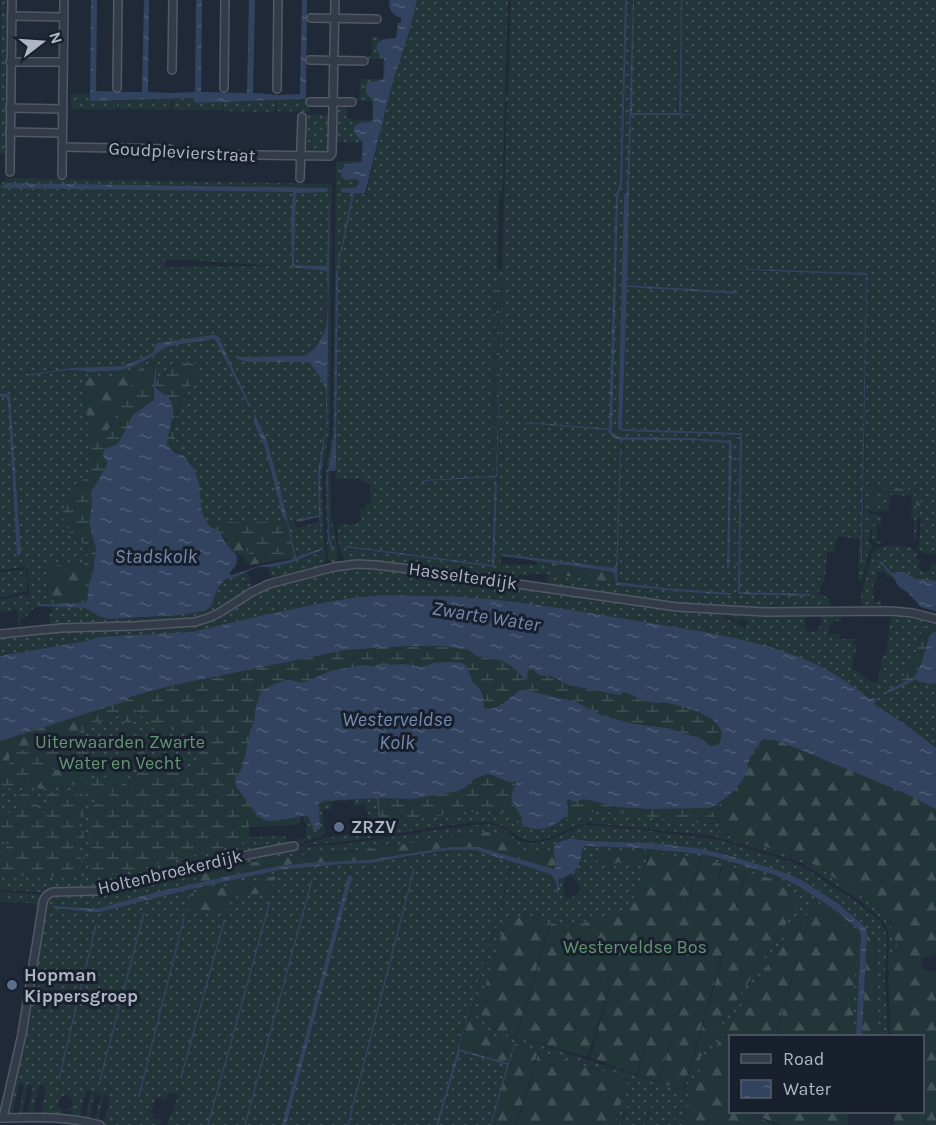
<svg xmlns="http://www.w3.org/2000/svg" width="936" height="1125" viewBox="0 0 936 1125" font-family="Karla,sans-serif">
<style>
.grass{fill:url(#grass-dots);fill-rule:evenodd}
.forest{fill:url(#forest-firs)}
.wetland{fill:url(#wetland-marsh);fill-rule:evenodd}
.water{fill:url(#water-ripples)}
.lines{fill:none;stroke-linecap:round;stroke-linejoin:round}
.stream{stroke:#324360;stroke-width:1.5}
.minor-casing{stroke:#515866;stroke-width:10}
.minor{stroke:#333b49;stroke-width:7}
.service-dot{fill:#5c6f8a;stroke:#19202d;stroke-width:2}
.labels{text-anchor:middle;stroke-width:6;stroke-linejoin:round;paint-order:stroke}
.street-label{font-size:18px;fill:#aeb5c5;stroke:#19202d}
.park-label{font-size:18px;fill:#659673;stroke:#19202d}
.poi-label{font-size:18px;font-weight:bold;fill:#aeb5c5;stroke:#19202d;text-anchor:start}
.water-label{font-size:20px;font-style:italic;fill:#748aaf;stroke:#19202d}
</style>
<defs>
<pattern id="grass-dots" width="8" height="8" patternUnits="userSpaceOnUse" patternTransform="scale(1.5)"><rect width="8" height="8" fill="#223539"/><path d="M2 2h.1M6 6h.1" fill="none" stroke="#405054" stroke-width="1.8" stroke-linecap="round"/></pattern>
<pattern id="forest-firs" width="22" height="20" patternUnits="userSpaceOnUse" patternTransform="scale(1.5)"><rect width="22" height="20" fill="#223539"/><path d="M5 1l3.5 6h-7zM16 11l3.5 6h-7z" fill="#405054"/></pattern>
<pattern id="wetland-marsh" width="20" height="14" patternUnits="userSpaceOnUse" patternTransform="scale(1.5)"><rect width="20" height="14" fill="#223539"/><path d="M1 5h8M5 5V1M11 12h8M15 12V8" fill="none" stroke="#405054"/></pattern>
<pattern id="water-ripples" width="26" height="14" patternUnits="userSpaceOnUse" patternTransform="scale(1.5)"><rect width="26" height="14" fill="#324360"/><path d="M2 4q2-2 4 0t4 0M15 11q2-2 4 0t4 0" fill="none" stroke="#4d5c75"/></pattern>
</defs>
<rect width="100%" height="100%" fill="#202938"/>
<!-- grass -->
<g class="grass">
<polygon points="1,0 9,0 7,153 8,154 1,154 0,151"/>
<path d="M 417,0 L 508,0 L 505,94 L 507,95 L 508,94 L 511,0 L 625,0 L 620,184 L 616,194 L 609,428 L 524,422 L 607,430 L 613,437 L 621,441 L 624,440 L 690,440 L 729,443 L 727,568 L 729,568 L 732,445 L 731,441 L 691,438 L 619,437 L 614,435 L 612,431 L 618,201 L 619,192 L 622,186 L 627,0 L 633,0 L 627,190 L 624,195 L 618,429 L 620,430 L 730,435 L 735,437 L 738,442 L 736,567 L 739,569 L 738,594 L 811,596 L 810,594 L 740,592 L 742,434 L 622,429 L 627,287 L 737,294 L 738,293 L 627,284 L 631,115 L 710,115 L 682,114 L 681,113 L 682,0 L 936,0 L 936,554 L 933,553 L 932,555 C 926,553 918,553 916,546 L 919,547 L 921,518 L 917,518 L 916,540 L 914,540 L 914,518 L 911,517 L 912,496 L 890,495 L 889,511 L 874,512 L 869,510 L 869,514 L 881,515 L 881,525 L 877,525 L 877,541 L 885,541 L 875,545 L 876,544 L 872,539 L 873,517 L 869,542 L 874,546 L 869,550 L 862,582 L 859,581 L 858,579 L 859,539 L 837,536 L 834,552 L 827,552 L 825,578 L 818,594 L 822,595 L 829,598 L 829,610 L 715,609 L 558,588 L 559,586 L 557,584 L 547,585 L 548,575 L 533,573 L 532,575 L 528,574 L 528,576 L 519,575 L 518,582 L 347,562 C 338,553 338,537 337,525 L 356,524 L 357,522 L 361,521 L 360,510 L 365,509 L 366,504 L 371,504 L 370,485 L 360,479 L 335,479 L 336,466 L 338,269 L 354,194 L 355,193 L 366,193 L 391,88 L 410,29 ZM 505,102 L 507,102 L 502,271 L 497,269 L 497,265 L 499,193 L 503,186 ZM 746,269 L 867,273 L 863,561 L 861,562 L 866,275 L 748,271 L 746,270 ZM 501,277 L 502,282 L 497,477 L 424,481 L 424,480 L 492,477 L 496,285 L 501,282 ZM 620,448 L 621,449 L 617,582 L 665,588 L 731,593 L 731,594 L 664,590 L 616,585 L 615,583 L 561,575 L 560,572 L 551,570 L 552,563 L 537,561 L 536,565 L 501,564 L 501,555 L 503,554 L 616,568 ZM 497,484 L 494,567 L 343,548 L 342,547 L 347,546 L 492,565 L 494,561 L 495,486 Z"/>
<polygon points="634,0 681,0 678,114 632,113"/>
<path d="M 371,37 L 378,37 L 379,41 C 375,53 382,52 384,62 C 385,67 384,73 384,79 L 382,81 C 365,82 360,86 373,100 L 373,120 L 371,122 C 351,121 349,131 363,142 L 362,162 L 344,166 L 346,180 L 357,179 L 359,182 C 357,190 349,188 343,187 L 342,192 L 352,193 L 353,194 L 336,273 L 334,434 L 327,476 L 328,539 L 330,548 L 335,546 L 332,546 L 329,536 L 328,472 L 330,471 L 331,515 L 338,551 L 337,560 L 334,564 L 328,559 L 327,546 L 325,476 L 333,428 L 336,161 L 361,161 L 362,143 L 336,142 L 337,104 L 347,104 L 347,118 L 353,118 L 354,120 L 372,120 L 372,101 L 356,100 L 356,98 L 359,98 L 359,93 L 360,92 L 360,79 L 383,79 L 383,59 L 368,59 L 368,57 L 371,56 L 372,51 Z"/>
<polygon points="71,94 90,94 90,101 116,101 116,109 115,110 71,109"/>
<polygon points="306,97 309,98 309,112 277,111 277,100 305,100"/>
<polygon points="195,98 195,103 223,102 223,110 172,110 173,99"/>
<polygon points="171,99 170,110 117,109 117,101"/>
<polygon points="276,100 275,112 224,111 224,102"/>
<polygon points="303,114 330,115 330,120 328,120 328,124 330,125 329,149 328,151 304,151"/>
<path d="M 6,178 L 10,179 L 11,178 L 327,184 L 332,186 L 330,428 L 322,476 L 324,540 L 326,559 L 321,568 L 281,579 L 279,575 L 272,578 L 268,567 L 293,562 L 321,552 L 320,549 L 296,557 L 279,484 L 266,438 L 263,430 L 254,422 L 265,448 L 283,518 L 287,522 L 206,522 C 203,517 199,510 199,504 C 199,496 200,487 197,479 C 195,470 190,466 189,456 L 175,441 L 173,429 L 178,412 L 186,393 L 198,371 L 197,366 L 194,362 C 188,361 176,363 171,367 C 165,373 165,377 156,379 L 156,362 C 142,369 128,374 113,377 C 103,378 91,375 83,380 L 92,460 L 88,475 L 70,493 L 88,552 L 87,558 L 84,563 L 47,567 L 48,603 L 37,604 L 36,608 L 34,608 L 25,618 L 20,619 L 21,629 L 19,629 L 17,610 L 0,612 L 0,600 L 24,595 L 28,596 L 30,603 L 27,565 L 26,567 L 0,570 L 0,397 L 6,397 L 8,401 L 17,554 L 10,396 L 7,394 L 0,393 L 0,185 ZM 6,183 L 328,188 L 296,192 L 294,263 L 295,265 L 327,266 L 329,202 L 331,204 L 327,422 L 320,475 L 321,537 L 319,522 L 296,528 L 294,521 L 319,515 L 318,471 L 326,423 L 326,390 L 320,377 L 309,362 L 248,362 L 236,357 L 304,356 L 308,355 L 321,338 L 326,329 L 327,271 L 292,266 L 291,219 L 293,192 L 2,188 ZM 165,260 L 187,260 L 278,266 L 164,267 ZM 218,336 L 216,341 L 211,339 C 198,341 182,341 169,346 C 162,348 157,354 150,358 C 127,370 112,371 87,372 C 73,369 57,372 43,374 L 42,372 L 72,368 L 122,366 L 131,363 L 153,353 L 155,348 Z"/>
<path d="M 890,545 L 911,547 L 918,553 L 916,559 L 920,560 L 918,568 L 921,569 L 921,571 L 928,572 L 932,562 L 936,563 L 936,581 C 929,580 921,580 914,578 C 906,576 903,572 894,573 C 884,568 885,559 872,562 L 880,563 L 893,577 L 886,577 L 886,572 L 877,572 L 877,581 L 876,581 L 876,583 L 873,584 L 874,602 L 879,602 L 880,599 L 881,599 L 881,608 L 863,609 L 861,596 L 872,553 C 876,547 883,547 890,545 Z"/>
<path d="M 341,567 L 378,567 L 716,612 L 746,629 L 747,622 L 741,619 L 738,622 L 726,616 L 726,613 L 806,613 L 805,625 L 807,632 L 817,631 L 821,624 L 820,614 L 841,613 L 841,621 L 833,621 L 833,625 L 829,626 L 829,634 L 840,634 L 840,639 L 855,639 L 854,644 L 857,645 L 852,668 L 875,684 L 879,678 L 882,655 L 886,655 L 891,612 L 936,620 L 936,627 L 927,625 L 922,630 L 917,650 L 902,679 C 898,685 890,686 886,693 L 902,684 L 936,633 L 936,809 L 900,791 L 779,741 L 710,808 L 707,808 L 696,822 L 710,824 L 719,822 L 721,825 L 720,833 L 797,857 L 815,865 L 856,892 L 880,911 L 894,931 L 896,943 L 901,949 L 901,954 L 888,960 L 889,939 L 888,931 L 882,920 L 860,901 L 802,863 L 713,836 L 591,823 C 571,824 553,840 535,841 C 514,843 510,821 485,822 C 447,824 409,832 372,838 C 347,842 323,843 299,846 L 324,838 L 370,832 L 368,812 L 366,811 L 365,804 L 354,806 L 353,800 L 331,801 L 332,809 L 322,810 L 325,832 L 320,837 L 298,844 L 298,839 L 306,838 L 306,825 L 303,816 L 248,820 L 249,837 L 285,836 L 287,841 L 286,846 L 112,887 L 41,892 L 0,890 L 0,637 L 36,632 L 191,624 L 268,586 Z"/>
<polygon points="26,569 27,591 0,598 0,572"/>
<path d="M 247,572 L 250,580 L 242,584 L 250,582 L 253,589 L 208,616 L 184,622 L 50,627 L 49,614 L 53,613 L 52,607 C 64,607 78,606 89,610 C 95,612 100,617 105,619 C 113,621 199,614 206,610 C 216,604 214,590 221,582 C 225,578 241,575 247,572 Z"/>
<path d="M 486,824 C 509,825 507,837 524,842 C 543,848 567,829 587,825 L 636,829 L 720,840 L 801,865 L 858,903 L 881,921 L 886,932 L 887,939 L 885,977 L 888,1036 L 878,1036 L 875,942 L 867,935 L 865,927 L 854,917 L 839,904 L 803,881 L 789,874 L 713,851 L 653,843 L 587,841 L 574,838 L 561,842 L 556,845 L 552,851 L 541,851 L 532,855 L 509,842 L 498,834 L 458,836 L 374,849 L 273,858 L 216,870 L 200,875 L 196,879 L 194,884 L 96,909 L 54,909 L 91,912 L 100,912 L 191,889 L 279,870 L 342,864 L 371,863 L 423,854 L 449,850 L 475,850 L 550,874 C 556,880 559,887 557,896 L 560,889 L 558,879 L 566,877 L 563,887 L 565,897 C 572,900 575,895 580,891 L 577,881 L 569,876 C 583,864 577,859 584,846 L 638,848 L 700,854 L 739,864 L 772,874 L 797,885 L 835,910 L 858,929 L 860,932 L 861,937 L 856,1036 L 852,1036 L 857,934 L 832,913 L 814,900 L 810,913 L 794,924 L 700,1071 L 693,1085 L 682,1125 L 674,1125 L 681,1098 L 673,1125 L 646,1125 L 656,1088 L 645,1125 L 622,1125 L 634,1081 L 621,1125 L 614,1125 L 628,1079 L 493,1037 C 480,1030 475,1021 472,1007 L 512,867 L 511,867 L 436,1125 L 167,1125 L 171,1113 L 173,1112 L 178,1095 L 169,1092 L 166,1100 L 156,1097 L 151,1113 L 153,1114 L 153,1118 L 162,1121 L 160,1125 L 104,1125 L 110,1096 L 104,1095 L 98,1122 L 94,1122 L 101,1095 L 95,1093 L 89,1120 L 85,1120 L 91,1091 L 86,1090 L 79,1119 L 72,1118 L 72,1111 L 65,1110 C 71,1109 74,1105 72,1099 L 67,1095 L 62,1096 L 58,1101 L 58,1106 L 63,1110 L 63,1117 L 40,1115 L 46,1089 L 44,1086 L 40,1084 L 32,1115 L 27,1115 L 33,1086 L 28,1084 L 22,1114 L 19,1114 L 24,1084 L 19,1083 L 12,1115 L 6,1115 L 44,902 L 48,895 L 96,892 L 287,848 L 352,843 L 435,830 ZM 648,854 L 690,857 L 709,861 L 770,879 L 787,887 L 798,905 L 693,1067 L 688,1076 L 684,1091 L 517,1037 L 516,1038 L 496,1030 L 490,1026 L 485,1021 L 481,1000 L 502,933 C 517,901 543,926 568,927 C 573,927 580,924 586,923 C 601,919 622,917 632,902 C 639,892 644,867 648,854 Z"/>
<polygon points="0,892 39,894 42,897 41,906 31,904 30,903 0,902"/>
<polygon points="459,1051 507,1065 490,1125 438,1125"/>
</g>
<!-- forest -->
<g class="forest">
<path d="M 155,363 L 154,377 L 140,382 L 115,415 L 113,422 L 108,430 L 103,433 L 89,434 L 83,380 C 91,375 103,378 112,377 C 127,375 141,369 155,363 Z"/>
<polygon points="870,488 921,490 920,512 916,512 917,494 875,493 874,509 869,509"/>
<path d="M 231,530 L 233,531 C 238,542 245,548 252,557 L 281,554 L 285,556 L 285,559 L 249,565 L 242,556 L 233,552 L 229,545 L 228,538 Z"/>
<polygon points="84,563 86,598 48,598 47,566"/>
<polygon points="552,563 614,572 615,583 561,575 560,572 551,570"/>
<path d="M 82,715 C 83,725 80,739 67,740 C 62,740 57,737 53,737 C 50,737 20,752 18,753 C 8,762 12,764 8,774 C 6,778 2,782 0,785 L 0,741 Z"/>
<path d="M 767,738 L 779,741 L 901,791 L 936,809 L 936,952 L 933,955 L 922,959 C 918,970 928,972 936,971 L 936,1125 L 894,1125 L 894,1112 L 922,1112 L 922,1036 L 890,1036 L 888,960 L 901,954 L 901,949 L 896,944 L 894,931 L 880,911 L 856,892 L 815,865 L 797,857 L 719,832 L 721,823 L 710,808 L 720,804 L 764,739 Z"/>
<path d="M 76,760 L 81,762 L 85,772 L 81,780 L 77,784 L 43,789 L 27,787 L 28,779 C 33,775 39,768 47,767 C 52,767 57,771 63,770 L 70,762 Z"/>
<path d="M 259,816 C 269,825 287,818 300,816 L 300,822 L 298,825 L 249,827 L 250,821 Z"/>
<polygon points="487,832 498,834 509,842 532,855 541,851 552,851 556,863 556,867 553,869 478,847 450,847 368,860 293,864 228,876 194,884 198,876 205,873 273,858 350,852"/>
<path d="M 613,852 L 643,853 C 639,867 631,868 619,862 L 613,864 L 601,864 L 595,859 L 597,854 C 602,852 608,854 613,852 Z"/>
<path d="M 650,854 L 700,858 L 682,920 L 701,859 L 722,864 L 703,932 L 723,865 L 746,871 L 725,947 L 747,872 C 763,876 800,884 798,905 L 688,1076 L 724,953 L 723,952 L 683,1090 L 659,1083 L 701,937 L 658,1082 L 637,1075 L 681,925 L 636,1075 L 590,1057 L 610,988 L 604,971 L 609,988 L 588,1057 L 517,1037 L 551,923 L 569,927 L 612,916 L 625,909 L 634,899 Z"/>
<polygon points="276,876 271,892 231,897 228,900 225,911 188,909 190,894"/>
<polygon points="814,900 832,913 857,934 852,1036 776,1036"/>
<polygon points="810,913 775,1036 730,1036 730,1112 754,1112 753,1116 772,1123 772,1125 751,1125 751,1123 750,1125 682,1125 693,1085 700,1071 794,924"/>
<path d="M 525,916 L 550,923 L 516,1037 C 496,1031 480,1027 480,1003 L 504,927 C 508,920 516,917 525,916 Z"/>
<polygon points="867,935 875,942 878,1036 862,1036"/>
<path d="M 472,1007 C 478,1033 490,1036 514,1044 L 508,1063 L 460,1050 Z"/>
<polygon points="515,1044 538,1051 516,1125 491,1125"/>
<polygon points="539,1051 628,1080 614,1125 517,1125"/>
<polygon points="755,1112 848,1112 848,1125 782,1125 754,1115"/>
</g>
<!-- wetland -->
<g class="wetland">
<polygon points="501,282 496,476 492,477 496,285"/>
<path d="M 190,361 L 194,362 C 197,365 199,367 198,371 C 197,376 191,383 189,387 C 183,398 176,411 174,422 C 168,449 191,441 189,463 C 187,460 184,455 180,453 C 175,451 171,452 168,446 C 164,439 174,416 172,405 C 169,390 155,399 156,379 L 164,377 L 171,367 L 175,365 Z"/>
<path d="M 154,377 L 154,400 L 133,415 L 120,442 L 116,445 L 104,449 L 103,456 L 107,462 L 107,464 L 91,493 L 92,505 L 89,523 L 96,549 L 93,573 L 89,584 L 87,600 L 84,603 L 48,603 L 48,598 L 86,598 L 84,563 L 87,558 L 88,552 L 86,545 L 73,537 L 65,525 L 63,518 L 64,507 L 70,493 L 88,475 L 92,460 L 89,434 C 93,434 99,435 103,433 C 118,429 115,406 121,395 C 127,385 143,380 154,377 Z"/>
<polygon points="732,435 740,436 738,568 735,565 738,442 736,438"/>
<path d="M 206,522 L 287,522 L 294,557 L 285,559 L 285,556 L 281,554 L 252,557 C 245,548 238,542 233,531 L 231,530 L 228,538 L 229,545 L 222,534 L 210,527 Z"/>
<path d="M 927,625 L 936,627 L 936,632 L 932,634 L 929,637 L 922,662 L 915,676 L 886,692 C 891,686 898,685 902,679 L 917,650 L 923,627 Z"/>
<path d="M 427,645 L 469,650 L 477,656 L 499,660 L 510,665 L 521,675 L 527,674 L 529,670 L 533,669 L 538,675 L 552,676 L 568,685 L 619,695 L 624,692 C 636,696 649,706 663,702 C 681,706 735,717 719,745 L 710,746 L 702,739 L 667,728 L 634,724 L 601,715 L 574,701 L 520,690 C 509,698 499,710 484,708 L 483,696 L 480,689 L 473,683 L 467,667 L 462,663 L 451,662 L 433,663 L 422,667 L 402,664 L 379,664 L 374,667 L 363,665 L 330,671 L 308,681 L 260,694 L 254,714 L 254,722 L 250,731 L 246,752 L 241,770 L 236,776 L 235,782 L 236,787 L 259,816 L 249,822 L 249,841 L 151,866 L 105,876 L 89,876 L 88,808 L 99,803 L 115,791 L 88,802 L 86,779 L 118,776 L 123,778 L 125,784 L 130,787 C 143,778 132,757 140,746 L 143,747 L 147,759 L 150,761 C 154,762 159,762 164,763 C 169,764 172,767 177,768 C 189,771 201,765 199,751 C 198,743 192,737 189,729 C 179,735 178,730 169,730 C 162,731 159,734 154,729 C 149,725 150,720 146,715 L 144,715 L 137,719 L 136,716 L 138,708 L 132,710 L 131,713 L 132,757 L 130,763 C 127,765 125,767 122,768 C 112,774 95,774 85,772 L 81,762 C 67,757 70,767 60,771 C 41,765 44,767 28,779 L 27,787 L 10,788 L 5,792 L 0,788 C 4,775 11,772 9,757 C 16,750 22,751 31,748 C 38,745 44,738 52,737 C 57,737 62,740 66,740 C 80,740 83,726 82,715 L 126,701 L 130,697 L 136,695 L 174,685 L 345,650 L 380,647 ZM 122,715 L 124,716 L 126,755 L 117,759 L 100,761 C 95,756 90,748 83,746 L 81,748 C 81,743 81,737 84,733 C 90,725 112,717 122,715 Z"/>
<path d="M 487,774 C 499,775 503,784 517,781 L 511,796 L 513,803 L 521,816 L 522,824 L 526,827 L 536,830 L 525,829 L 507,814 L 494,811 L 463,812 L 381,825 L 379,797 L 396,798 L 458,791 L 471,784 L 474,779 Z"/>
<path d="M 81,787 L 82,788 L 86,876 L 34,877 L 0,875 L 0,855 L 9,844 L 4,842 L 0,843 L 0,819 L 3,812 L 9,813 L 18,811 C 21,805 18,801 21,794 L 32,793 L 40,811 L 43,813 L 47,812 L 51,805 L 45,793 L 53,791 L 71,790 L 75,793 L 82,867 L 84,864 L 79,788 Z"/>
<path d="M 568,799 L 584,799 L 619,807 L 647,809 L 710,808 L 719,822 L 705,824 L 601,811 L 577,815 L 560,822 C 567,816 569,809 567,800 Z"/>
</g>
<!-- water -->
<g class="water">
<polygon points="91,0 97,0 96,91 121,92 142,92 144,0 149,0 148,92 171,93 195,92 196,0 202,0 201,92 247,93 249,0 255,0 253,93 278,95 300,94 302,0 307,0 306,99 195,103 194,98 90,101"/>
<path d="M 390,0 L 417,0 L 410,29 L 391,88 L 365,193 L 355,193 L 354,194 L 338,269 L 336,468 L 335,471 L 329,471 L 328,472 L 329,536 L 332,546 L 336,547 L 331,549 L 328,539 L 327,476 L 334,434 L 336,273 L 352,194 L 351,193 L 341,192 L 341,188 C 348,187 357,191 359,182 L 357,179 L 346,180 L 342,178 L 340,171 L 346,164 L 362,162 L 363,142 C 349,131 351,121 371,122 L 373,120 L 373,100 L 366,93 L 366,85 L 369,82 L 383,80 C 384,74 385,66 384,60 C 383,57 380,56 378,52 C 372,38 388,39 396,38 L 398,23 L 401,23 L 401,18 C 393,16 387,8 390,0 Z"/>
<polygon points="625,0 627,0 622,186 619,192 618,201 612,431 614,435 619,437 691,438 731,441 732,445 729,568 727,568 729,443 690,440 624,440 621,441 613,437 607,430 525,423 524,422 604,428 609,428 616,194 620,184"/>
<polygon points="633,0 634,0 632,113 679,113 681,0 682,0 681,113 682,114 711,115 631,115 627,284 628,285 738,292 737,294 627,287 622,429 742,433 740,592 811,594 810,596 738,594 740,435 623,431 618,429 624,195 627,190"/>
<path d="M 6,183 L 328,188 L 327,192 L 296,193 L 294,263 L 295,265 L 327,266 L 329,203 L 330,203 L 327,422 L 320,475 L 321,537 L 319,517 L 297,522 L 296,520 L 319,515 L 318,471 L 326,426 L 326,390 L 320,377 L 309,362 L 248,362 L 237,359 L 236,357 L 304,356 C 313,352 322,339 325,330 C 329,319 327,284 327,271 L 292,267 L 291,219 L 293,192 L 1,188 Z"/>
<polygon points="746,270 746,269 867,273 862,559 865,562 861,562 861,559 866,275"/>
<polygon points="502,276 497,477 423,481 424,480 496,476"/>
<path d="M 213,335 L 218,336 L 251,407 L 249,406 L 216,341 L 213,339 L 169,346 L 159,351 L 153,356 L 134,366 L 122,370 L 87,372 C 69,367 45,375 26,375 L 72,368 L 122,366 L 131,363 L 153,353 L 155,345 L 158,343 Z"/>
<path d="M 156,362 L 156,388 C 160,392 168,395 171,401 C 177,413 167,432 167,445 L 175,453 L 183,455 C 189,462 196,471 198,480 C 203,501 196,508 210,527 L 216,529 L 220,532 L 225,542 L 237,556 L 236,565 L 229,574 L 232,575 L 259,566 L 290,560 L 294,557 L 287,521 L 283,518 L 265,448 L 254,422 L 254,413 L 266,438 L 279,484 L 296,557 L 320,549 L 322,550 L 293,562 L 271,567 L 258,567 L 235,577 L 225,579 L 218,588 L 211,606 L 208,609 L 204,611 L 180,615 L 110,619 C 101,619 93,611 84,608 L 37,606 L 37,604 L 84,603 L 87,600 L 89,584 L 93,573 L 96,549 L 89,523 L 92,505 L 91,493 L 107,464 L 107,462 L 103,456 L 104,449 L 116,445 L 119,442 L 133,415 L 154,400 L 154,379 Z"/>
<polygon points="0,393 7,394 10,396 21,554 18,556 17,554 8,401 6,397 0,397"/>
<polygon points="620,448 621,449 617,582 665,588 731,593 731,595 664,590 616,585 614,572 502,556 501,555 503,554 616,568"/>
<polygon points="495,484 497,484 494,567 342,547 347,546 492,565"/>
<polygon points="872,561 882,562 892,573 903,572 916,579 926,579 936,581 936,611 921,607 907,592 899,587 893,577 880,563"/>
<path d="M 385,595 C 415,596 446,596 476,598 C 538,603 600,615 662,625 C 724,635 795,646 848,683 C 855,688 864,693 869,699 L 876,698 L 877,699 L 874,704 L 906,725 L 936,748 L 936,809 L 900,791 L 779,741 L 763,739 C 758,746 751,754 748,763 C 748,765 748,771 747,772 C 742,785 723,802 710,808 L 647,809 L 619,807 L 584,799 L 575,802 L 568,799 L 567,800 L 568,813 C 557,827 537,835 522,824 L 521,816 L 513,803 L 511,796 L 517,781 L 508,782 L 492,775 L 487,774 L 474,779 L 467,786 L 458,791 L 413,799 L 379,798 L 380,821 L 379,820 L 377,799 L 375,798 L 320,801 L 319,803 L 320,829 L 314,831 L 308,815 C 299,816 272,823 265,820 C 256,817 242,794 236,786 L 235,782 L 236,776 L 241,770 L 246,752 L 250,731 L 254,722 L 256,706 L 260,694 L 263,690 L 274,684 L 286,680 L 291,680 L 301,683 L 308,681 L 330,671 L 363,665 L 374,667 L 379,664 L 386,663 L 391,665 L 402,664 L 422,667 L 433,663 L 451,662 L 462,663 L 467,667 L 473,683 L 480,689 L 483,696 L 484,708 L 490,709 L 500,706 L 520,690 L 527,690 L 552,697 L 574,701 L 601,715 L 634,724 L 667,728 L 702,739 L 710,746 L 718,745 C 736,717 681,706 663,702 C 650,706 636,696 624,692 L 620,695 L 568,685 L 552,676 L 538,675 L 533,669 L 528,670 L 527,680 L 524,680 L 521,675 L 510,665 L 499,660 L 477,656 L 469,650 L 443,646 L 406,646 L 345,650 L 174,685 L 136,695 L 130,697 L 126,701 L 107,707 L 0,741 L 0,656 L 87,641 L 99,637 L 192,632 L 263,615 L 333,601 L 351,598 Z"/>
<polygon points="936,632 936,683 929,684 915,680 886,694 886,692 915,676 922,662 929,637 932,633"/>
<path d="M 571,838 L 587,841 L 653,843 L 704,849 L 744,860 L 789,874 L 803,881 L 839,904 L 865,927 L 867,932 L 862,1036 L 856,1036 L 861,937 L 860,932 L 858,929 L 835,910 L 797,885 L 772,874 L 739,864 L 711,856 L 691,853 L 638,848 L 584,846 C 581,851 582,855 580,861 C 577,872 568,877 558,879 L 560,889 L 557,896 C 558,888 557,880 550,874 L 475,850 L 449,850 L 408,856 L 371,863 L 342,864 L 279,870 L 191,889 L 100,912 L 91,912 L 53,908 L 54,906 L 96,909 L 153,893 L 228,876 L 275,867 L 305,863 L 368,860 L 450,847 L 478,847 L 554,869 L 556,866 C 553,846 548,846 571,838 Z"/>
<polygon points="511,867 459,1049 508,1063 514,1044 515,1044 491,1125 490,1125 507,1065 460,1051 438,1125 436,1125"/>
<polygon points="350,875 352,877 286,1125 282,1125 348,876"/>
</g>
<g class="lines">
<!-- stream -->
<g class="stream">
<polyline points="181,1078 224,921"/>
<polyline points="59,1079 96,925"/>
<polyline points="100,1080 144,913"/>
<polyline points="139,1096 184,918"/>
<polyline points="208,1125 270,902"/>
<polyline points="245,1125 312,880"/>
<polyline points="348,1125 414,869"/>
</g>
<defs>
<g id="minor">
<polyline points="11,16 64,17"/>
<polyline points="311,18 377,19"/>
<polyline points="310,60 364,61"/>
<polyline points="10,62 63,62"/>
<polyline points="172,70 173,0"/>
<polyline points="117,88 118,0"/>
<polyline points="224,88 225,0"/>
<polyline points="277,89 278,0"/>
<polyline points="310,102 352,102"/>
<polyline points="10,108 63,109"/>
<polyline points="10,132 62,133"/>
<polyline points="62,147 170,149 170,154 330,156 332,153 335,0"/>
<polyline points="10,172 12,0"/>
<polyline points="62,175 64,0"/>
<polyline points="300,178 302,117"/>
<polyline points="0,634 61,628 133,626 195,622 208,618 219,613 252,592 269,584 334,567 357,564 376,565 434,572 677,607 766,612 891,611 913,613 936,619"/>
<path d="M 0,1118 C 36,1117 65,1116 100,1125"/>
<path d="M 3,1118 L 22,1034 L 42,909 C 43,900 44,895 53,892 L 96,891 L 113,888 L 252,854 L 294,846"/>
</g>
</defs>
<!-- minor casing -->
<use href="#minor" class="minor-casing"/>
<!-- minor -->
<use href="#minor" class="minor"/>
</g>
<!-- markers -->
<g class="service-dot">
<circle cx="339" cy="827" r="6"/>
<circle cx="12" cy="985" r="6"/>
</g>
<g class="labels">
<!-- street labels -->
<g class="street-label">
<text transform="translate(182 152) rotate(3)" y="6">Goudplevierstraat</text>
<text transform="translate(463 576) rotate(8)" y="6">Hasselterdijk</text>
<text transform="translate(170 872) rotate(-13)" y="6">Holtenbroekerdijk</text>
</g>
<!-- park labels -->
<g class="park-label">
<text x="120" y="748">Uiterwaarden Zwarte<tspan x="120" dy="21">Water en Vecht</tspan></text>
<text x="635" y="953">Westerveldse Bos</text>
</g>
<!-- poi labels -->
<g class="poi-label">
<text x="351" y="833">ZRZV</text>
<text x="24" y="981">Hopman<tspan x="24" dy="21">Kippersgroep</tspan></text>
</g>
<!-- water labels -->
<g class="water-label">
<text x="156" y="563">Stadskolk</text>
<text transform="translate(486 616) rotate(9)" y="7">Zwarte Water</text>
<text x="397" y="726">Westerveldse<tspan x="397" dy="23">Kolk</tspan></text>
</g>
</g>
<!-- legend -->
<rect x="729" y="1035" width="195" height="78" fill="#19202d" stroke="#555c6a" stroke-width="1.5"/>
<rect x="741" y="1054" width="30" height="9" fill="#333b49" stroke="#555c6a" stroke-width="1.5"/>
<text x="783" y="1065" font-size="18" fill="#aeb5c5">Road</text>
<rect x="741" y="1080" width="30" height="18" fill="url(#water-ripples)" stroke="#555c6a" stroke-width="1.5"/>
<text x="783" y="1095" font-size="18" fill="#aeb5c5">Water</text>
<!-- north arrow -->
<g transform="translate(42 42) rotate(73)" stroke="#19202d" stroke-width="4.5" paint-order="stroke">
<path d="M0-4.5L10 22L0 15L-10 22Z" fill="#aeb5c5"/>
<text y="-9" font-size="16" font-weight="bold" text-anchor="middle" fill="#aeb5c5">N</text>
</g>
</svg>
